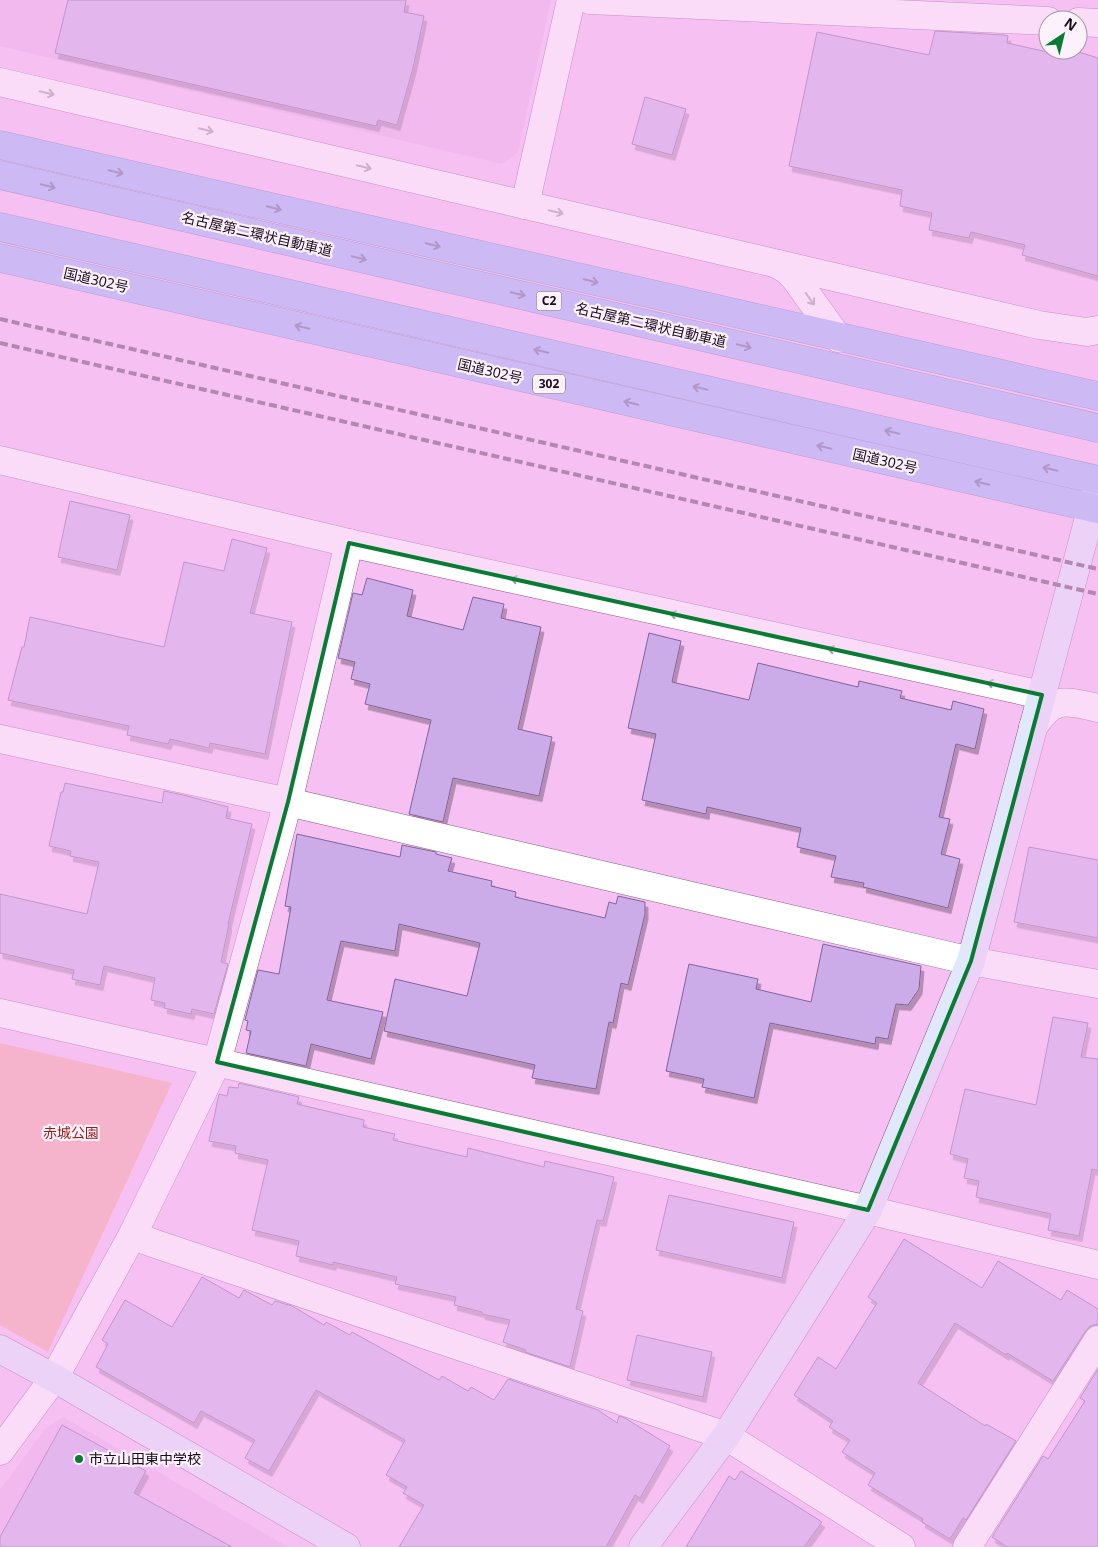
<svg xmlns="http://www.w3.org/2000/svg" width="1098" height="1547" viewBox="0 0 1098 1547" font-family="'Noto Sans','Noto Sans JP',sans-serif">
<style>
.built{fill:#ebb1e8}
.green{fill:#f4a69b}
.building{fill:#ccace8;stroke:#81639b;filter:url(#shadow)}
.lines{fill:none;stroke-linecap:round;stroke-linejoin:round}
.street-casing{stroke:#885886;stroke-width:29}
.secondary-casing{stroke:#885886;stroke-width:29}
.highway-casing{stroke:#6e78a9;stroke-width:29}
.street{stroke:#fff;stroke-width:28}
.secondary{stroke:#e1e8fc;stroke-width:28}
.highway{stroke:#9bb3f5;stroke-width:28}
.rail{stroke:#614360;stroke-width:4;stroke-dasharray:8 4;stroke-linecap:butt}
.oneway{stroke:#a49da4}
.oneway2{stroke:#616693}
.marked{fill:none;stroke:#087c32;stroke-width:4;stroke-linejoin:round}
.poi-dot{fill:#087c32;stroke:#fdf2fc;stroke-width:2}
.labels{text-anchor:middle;stroke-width:4.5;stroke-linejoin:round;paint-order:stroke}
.shield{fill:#fdf2fc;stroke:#5f4f5e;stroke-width:1}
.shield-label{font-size:12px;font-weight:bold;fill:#1b091b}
.street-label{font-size:14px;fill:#1b091b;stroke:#fdf2fc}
.park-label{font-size:14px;fill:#971e18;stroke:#fdf2fc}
.poi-label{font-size:14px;fill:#1b091b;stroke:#fdf2fc;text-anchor:start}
</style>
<defs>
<filter id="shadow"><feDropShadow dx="3" dy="5.5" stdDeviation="0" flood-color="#0004"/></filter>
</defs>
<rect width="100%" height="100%" fill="#f6c0f3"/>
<!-- built -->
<g class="built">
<polygon points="0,0 551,0 518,152 502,164 0,46"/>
<polygon points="63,1417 288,1547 0,1547 0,1490 45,1429"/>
</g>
<!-- green -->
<polygon class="green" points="0,1043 172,1083 48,1352 0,1325"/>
<!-- building -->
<g class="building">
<polygon points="68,0 406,0 404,12 424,16 413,68 397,125 378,120 376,126 55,53"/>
<polygon points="935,31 1003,35 1008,36 1007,43 1070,57 1072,50 1098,58 1098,276 1022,255 1025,245 971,232 969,238 929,230 932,213 900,206 902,190 789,166 817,32 929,55"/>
<polygon points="645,97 686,109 672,155 632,144"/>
<polygon points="70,501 130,515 117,570 58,557"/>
<polygon points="232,539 267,548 250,613 292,622 265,754 210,743 209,748 170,739 168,744 127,735 129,726 8,700 22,647 24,647 30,617 164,647 184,562 224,571"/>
<polygon points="367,578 413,590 407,616 463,630 473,597 504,604 501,618 541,627 518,729 552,737 539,796 453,778 443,822 409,814 431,720 365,704 370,684 351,679 355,662 338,658 353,593 362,595"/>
<polygon points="649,633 681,641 672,682 749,700 758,663 858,687 859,681 902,691 900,698 951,710 953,701 984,709 975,749 956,744 939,817 950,819 941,854 960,859 948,908 863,887 864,883 831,877 836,856 797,847 801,828 707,807 706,814 642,800 656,734 628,728"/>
<polygon points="65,783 162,803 164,791 183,795 228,807 226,818 252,824 228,924 229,924 221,962 228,964 214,1014 192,1009 191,1014 164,1008 165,1003 151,1000 155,978 104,966 100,985 72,979 74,970 0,953 0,894 87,914 99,862 70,856 71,851 49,846 61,792 63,792"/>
<polygon points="297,834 400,857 402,845 436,852 436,854 452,858 448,871 492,881 491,886 516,892 515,897 605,918 609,902 616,904 618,896 645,902 645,914 628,985 621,983 613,1023 609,1022 596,1089 532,1078 535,1065 384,1031 395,979 467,996 480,943 399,924 395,951 341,941 327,1000 383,1012 371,1059 311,1044 306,1066 246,1053 251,1031 246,1030 248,1021 245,1020 258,970 279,974 291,907 285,906"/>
<polygon points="1029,847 1098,860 1098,938 1014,922"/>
<polygon points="823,944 921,966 919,989 908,1005 896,1004 888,1039 876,1037 875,1044 770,1023 754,1098 702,1087 704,1079 666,1071 689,964 758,979 756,989 811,1002"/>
<polygon points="1053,1017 1088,1023 1081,1057 1098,1059 1098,1171 1092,1169 1079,1236 1048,1230 1051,1214 976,1197 979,1181 964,1178 968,1159 950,1154 965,1089 1036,1105"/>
<polygon points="239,1083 299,1097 297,1104 364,1120 363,1127 395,1134 393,1140 467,1157 468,1148 544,1167 545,1161 614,1177 603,1221 597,1220 576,1309 583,1311 570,1367 525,1352 526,1350 503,1342 510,1320 482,1314 482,1312 454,1305 456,1297 395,1284 397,1277 333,1262 333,1265 296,1256 299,1241 252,1230 268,1160 235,1153 236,1146 209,1141 219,1094 227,1096 229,1087 238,1088"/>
<polygon points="669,1195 794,1222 782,1278 656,1250"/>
<polygon points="904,1239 982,1288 998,1261 1061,1300 1067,1290 1098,1309 1098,1324 1090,1326 1085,1332 1053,1381 1007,1353 1006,1355 955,1323 918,1383 985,1426 986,1424 1016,1441 966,1520 963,1518 950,1539 922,1522 923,1519 868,1485 875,1473 842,1452 850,1440 829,1427 833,1421 794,1395 818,1357 836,1369 877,1303 868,1297"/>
<polygon points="202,1277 239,1298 244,1290 272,1305 275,1301 292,1306 324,1325 326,1322 350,1335 352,1332 439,1380 442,1376 468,1391 471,1387 494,1400 508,1379 598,1410 617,1423 619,1416 625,1418 670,1446 640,1498 635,1495 606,1547 399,1547 424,1505 403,1493 407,1487 386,1475 405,1440 316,1390 269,1471 245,1458 255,1440 201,1411 194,1423 96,1367 108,1344 102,1340 125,1300 172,1327"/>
<polygon points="637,1335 712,1352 703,1397 627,1380"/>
<polygon points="1098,1369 1098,1547 1007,1547 992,1537 1043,1456 1048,1459 1085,1401 1080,1398"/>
<polygon points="62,1425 146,1471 134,1493 232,1547 0,1547 0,1537"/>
<polygon points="741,1471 822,1522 804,1547 686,1547 729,1476 735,1480"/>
</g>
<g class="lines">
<defs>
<g id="street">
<polyline points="590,0 1048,21"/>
<polyline points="1078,22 1098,23"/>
<polyline points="0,82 1039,325 1087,332 1098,330"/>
<polyline points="525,205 571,0"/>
<polyline points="777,264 787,270 795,278 838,338"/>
<polyline points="0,460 349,543 1042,695"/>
<path d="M 1033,727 C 1054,695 1065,701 1098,708"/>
<polyline points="0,739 288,802 971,961 1098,984"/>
<polyline points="0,1013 868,1210 1098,1265"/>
<polyline points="132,1236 726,1436 901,1547"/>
<polyline points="0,1451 54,1378 132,1236 217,1062 288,802 349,543"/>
<polyline points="967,1547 1098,1340"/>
</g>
<g id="secondary">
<polyline points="0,1349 54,1378 346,1547"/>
<polyline points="643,1547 726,1436 868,1210 971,961 1098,484"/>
</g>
<g id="highway">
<polyline points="0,145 1098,396"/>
<polyline points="0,175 1098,428"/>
<polyline points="0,227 1098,480"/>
<polyline points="0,258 1098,509"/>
</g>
</defs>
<!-- street casing -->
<use href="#street" class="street-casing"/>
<!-- secondary casing -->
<use href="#secondary" class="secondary-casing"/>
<!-- highway casing -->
<use href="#highway" class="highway-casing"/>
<!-- street -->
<use href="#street" class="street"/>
<!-- secondary -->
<use href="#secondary" class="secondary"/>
<!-- highway -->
<use href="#highway" class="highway"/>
<!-- rail -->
<g class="rail">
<polyline points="0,319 1098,569"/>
<polyline points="0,343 1098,594"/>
</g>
</g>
<!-- one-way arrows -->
<defs><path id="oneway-shaft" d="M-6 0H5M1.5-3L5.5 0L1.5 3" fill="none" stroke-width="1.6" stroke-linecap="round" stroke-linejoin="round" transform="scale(1.25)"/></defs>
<g class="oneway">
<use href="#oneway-shaft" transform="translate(47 93) rotate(13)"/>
<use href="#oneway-shaft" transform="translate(206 130) rotate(13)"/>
<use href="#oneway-shaft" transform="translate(364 167) rotate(13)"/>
<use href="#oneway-shaft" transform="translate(556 212) rotate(13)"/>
<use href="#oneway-shaft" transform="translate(810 299) rotate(54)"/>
<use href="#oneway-shaft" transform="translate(518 580) rotate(-168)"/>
<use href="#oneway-shaft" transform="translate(677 615) rotate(-168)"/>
<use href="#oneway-shaft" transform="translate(835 650) rotate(-168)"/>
<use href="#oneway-shaft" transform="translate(994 684) rotate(-168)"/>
</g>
<g class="oneway2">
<use href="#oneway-shaft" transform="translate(116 172) rotate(13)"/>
<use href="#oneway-shaft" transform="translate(48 186) rotate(13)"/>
<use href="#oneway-shaft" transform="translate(274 208) rotate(13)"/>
<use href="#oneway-shaft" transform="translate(433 245) rotate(13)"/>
<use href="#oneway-shaft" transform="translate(359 258) rotate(13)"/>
<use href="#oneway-shaft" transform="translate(591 281) rotate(13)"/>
<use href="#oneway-shaft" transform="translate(518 294) rotate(13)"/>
<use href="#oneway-shaft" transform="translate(302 327) rotate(-167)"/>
<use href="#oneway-shaft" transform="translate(744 346) rotate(13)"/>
<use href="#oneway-shaft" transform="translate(541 351) rotate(-167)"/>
<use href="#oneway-shaft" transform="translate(700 388) rotate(-167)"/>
<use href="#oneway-shaft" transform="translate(631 403) rotate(-167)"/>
<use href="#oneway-shaft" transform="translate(892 432) rotate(-167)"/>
<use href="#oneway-shaft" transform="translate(824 447) rotate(-167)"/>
<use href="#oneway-shaft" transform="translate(1050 469) rotate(-167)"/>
<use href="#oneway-shaft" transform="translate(982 483) rotate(-167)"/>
</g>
<!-- marked area -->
<path d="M0 0H1098V1547H0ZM 349,543 L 1042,695 L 971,961 L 868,1210 L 217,1062 L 288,802 Z" fill="#f6c0f3" fill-opacity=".55" fill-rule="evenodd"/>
<path class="marked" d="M 349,543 L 1042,695 L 971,961 L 868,1210 L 217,1062 L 288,802 Z"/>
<!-- markers -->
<circle class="poi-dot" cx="79" cy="1459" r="5"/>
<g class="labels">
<!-- shield labels -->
<g class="shield">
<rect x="536.5" y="291.5" width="25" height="19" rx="4"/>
<rect x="533" y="374.5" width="32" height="19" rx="4"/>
</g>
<g class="shield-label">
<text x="549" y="305">C2</text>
<text x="549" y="388">302</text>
</g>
<!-- street labels -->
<g class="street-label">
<text transform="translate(257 234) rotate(13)" y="5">名古屋第二環状自動車道</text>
<text transform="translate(96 280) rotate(13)" y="5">国道302号</text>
<text transform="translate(651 325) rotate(13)" y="5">名古屋第二環状自動車道</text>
<text transform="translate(490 371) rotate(13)" y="5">国道302号</text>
<text transform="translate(885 461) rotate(13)" y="5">国道302号</text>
</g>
<!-- park labels -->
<g class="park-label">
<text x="71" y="1138">赤城公園</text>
</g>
<!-- poi labels -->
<g class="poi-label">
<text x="89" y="1464">市立山田東中学校</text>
</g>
</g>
<!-- north arrow -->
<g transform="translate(1063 35) rotate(35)"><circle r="24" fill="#fdf2fc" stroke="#a395a2"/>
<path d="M0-4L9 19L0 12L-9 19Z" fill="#087c32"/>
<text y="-8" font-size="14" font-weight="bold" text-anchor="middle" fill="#1b091b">N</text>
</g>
</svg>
